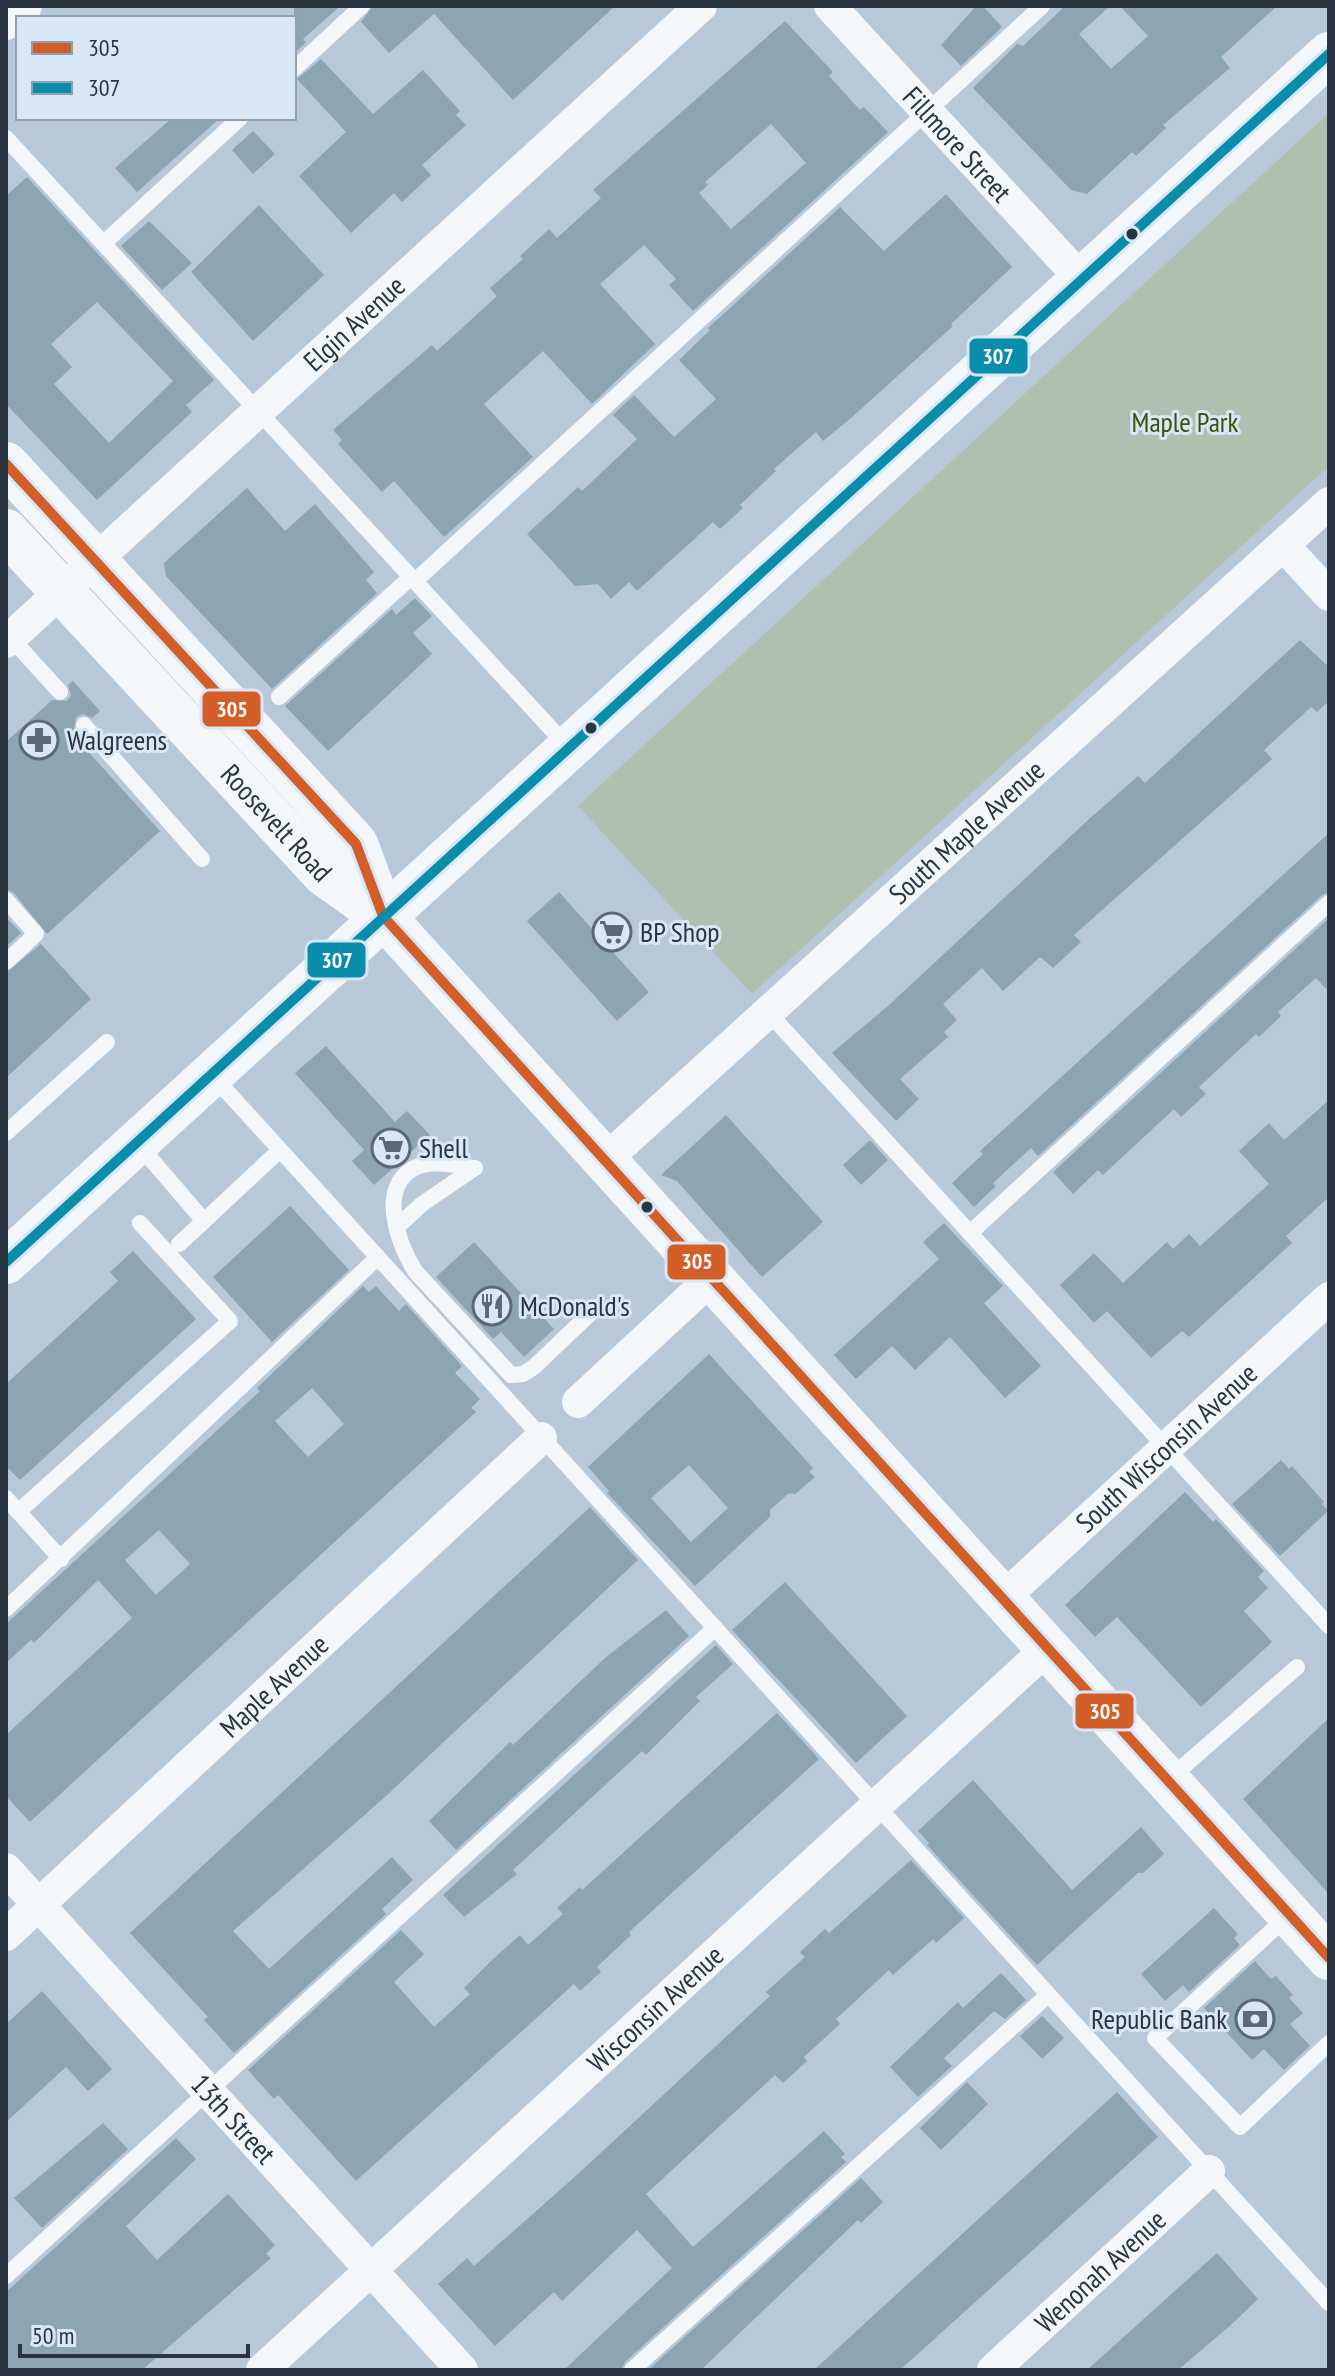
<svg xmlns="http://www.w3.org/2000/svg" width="1335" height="2376" viewBox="0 0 1335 2376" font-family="'PT Sans Narrow',sans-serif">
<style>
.green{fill:#aec1b0}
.building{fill:#8da4b2;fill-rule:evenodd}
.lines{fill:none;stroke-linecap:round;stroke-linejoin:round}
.lane{stroke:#f4f7f9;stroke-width:16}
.street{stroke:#f4f7f9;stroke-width:32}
.secondary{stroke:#f4f7f9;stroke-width:44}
.primary{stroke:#f4f7f9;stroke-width:44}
.bus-1-casing{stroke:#d7e7f6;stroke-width:16}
.bus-2-casing{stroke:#d7e7f6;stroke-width:16}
.bus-1{stroke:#d45e27;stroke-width:10}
.bus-2{stroke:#0a8cab;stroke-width:10}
.bus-dot{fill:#293541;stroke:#d7e7f6;stroke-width:3}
.labels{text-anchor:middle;stroke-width:6;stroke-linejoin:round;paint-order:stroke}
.street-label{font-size:28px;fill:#293541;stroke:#d7e7f6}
.park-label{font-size:28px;fill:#3a530a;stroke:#d7e7f6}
.poi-label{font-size:28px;fill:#293541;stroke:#d7e7f6;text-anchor:start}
.line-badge{stroke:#d7e7f6;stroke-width:3}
.badge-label{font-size:22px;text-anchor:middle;font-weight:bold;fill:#fff}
</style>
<rect width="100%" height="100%" fill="#b7c8d8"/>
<!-- green -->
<polygon class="green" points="1329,113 1329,466 752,994 578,806"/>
<!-- building -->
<g class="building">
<polygon points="294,6 340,6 303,39 306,42 294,54"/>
<polygon points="373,6 615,6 513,100 434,14 389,53 361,22"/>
<polygon points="976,6 983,6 1002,27 961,66 941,45"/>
<polygon points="1065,6 1110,6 1079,34 1111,69 1148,36 1120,6 1277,6 1221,57 1230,68 1163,125 1166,128 1136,156 1132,152 1087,194 1071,190 973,88 1017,44 1023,46"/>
<path d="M 785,21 L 833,72 L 829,76 L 860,110 L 864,107 L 888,132 L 693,311 L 669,285 L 676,279 L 644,245 L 600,284 L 655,344 L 592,404 L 543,351 L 484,404 L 533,457 L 444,537 L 394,481 L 382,492 L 338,444 L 342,440 L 333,430 L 432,345 L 437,351 L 497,296 L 490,288 L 523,259 L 520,256 L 549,229 L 557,238 L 601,198 L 593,190 ZM 771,124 L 806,163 L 731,229 L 699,193 L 708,185 L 705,182 Z"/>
<polygon points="321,59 373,114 423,70 460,111 456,115 466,125 422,165 431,175 402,202 394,193 351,233 299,176 346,132 297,79"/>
<polygon points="172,118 220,118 137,192 115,168"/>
<polygon points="253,131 275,154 253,174 232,150"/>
<path d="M 27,177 L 214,380 L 186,405 L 192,412 L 97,500 L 6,404 L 6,196 ZM 97,302 L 173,381 L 109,443 L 54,384 L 72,367 L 51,344 Z"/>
<polygon points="946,194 1012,267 951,324 953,326 851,418 823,441 816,432 774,469 776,471 740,505 743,508 720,529 713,522 637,591 629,582 611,599 598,584 575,586 527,534 578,487 582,491 637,439 613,415 634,395 674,437 716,399 679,360 710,330 708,328 840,207 884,251"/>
<polygon points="259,205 324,275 253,341 191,272"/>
<polygon points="149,221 192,263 162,290 121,246"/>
<polygon points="247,488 285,531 315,504 374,572 366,580 377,593 272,689 166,576 164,563"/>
<polygon points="415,598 432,616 413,633 432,654 328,751 285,706 392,609 396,615"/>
<polygon points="1300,640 1329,667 1329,701 1317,712 1311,707 1264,750 1272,759 1074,935 1081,942 1053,968 1040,957 1003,991 982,968 943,1004 957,1020 944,1032 948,1037 900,1079 919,1099 896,1121 832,1053 888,1006 1088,820 1138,776 1145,783"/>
<polygon points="73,681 100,711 92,718 83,714 76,717 73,735 160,831 47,934 14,893 6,889 6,742 52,700 67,701 71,695 68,685"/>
<polygon points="1329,833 1329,892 1322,895 1038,1156 1031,1148 993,1183 996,1186 974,1207 952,1183 983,1154 980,1151"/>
<polygon points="559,892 593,930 613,913 631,934 612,951 649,992 617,1021 527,921"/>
<polygon points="6,917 21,933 6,947"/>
<polygon points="1329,918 1329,992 1316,978 1278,1012 1281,1016 1259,1037 1256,1034 1199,1087 1206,1094 1181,1117 1174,1109 1103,1175 1098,1170 1073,1194 1053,1172"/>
<polygon points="41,944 91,999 6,1078 6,973"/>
<polygon points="326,1046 395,1122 407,1111 430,1135 374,1185 352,1161 364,1150 295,1073"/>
<polygon points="1329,1100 1329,1197 1286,1236 1292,1243 1189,1337 1182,1331 1151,1358 1107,1311 1094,1323 1060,1285 1094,1253 1123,1283 1167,1242 1173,1249 1189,1234 1200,1246 1269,1184 1239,1151 1269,1123 1284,1140"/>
<polygon points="726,1115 823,1222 762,1277 677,1181 661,1175"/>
<polygon points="870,1140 888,1160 861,1185 843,1165"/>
<polygon points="290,1206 349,1270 272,1342 213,1277"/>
<polygon points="944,1223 1003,1286 984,1303 1041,1366 1005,1398 950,1337 915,1370 892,1346 856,1379 834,1355 939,1259 923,1242"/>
<polygon points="474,1242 554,1329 524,1357 501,1332 493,1339 436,1277"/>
<polygon points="133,1251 196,1319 20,1480 6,1466 6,1384 118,1281 110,1272"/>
<path d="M 363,1286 L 369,1292 L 376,1286 L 399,1311 L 406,1304 L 462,1366 L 455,1373 L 480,1399 L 471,1408 L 476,1412 L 30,1822 L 6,1796 L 6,1735 L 132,1618 L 98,1580 L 34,1643 L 31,1640 L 6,1663 L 6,1624 L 260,1391 L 257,1388 ZM 312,1388 L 344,1424 L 308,1457 L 275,1421 ZM 159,1530 L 190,1564 L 156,1595 L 125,1560 Z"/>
<path d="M 709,1354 L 813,1468 L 809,1472 L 815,1477 L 795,1494 L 789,1493 L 770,1510 L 770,1517 L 695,1586 L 607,1493 L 609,1491 L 588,1467 ZM 689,1465 L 728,1508 L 691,1542 L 651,1498 Z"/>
<polygon points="1281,1460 1289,1469 1292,1466 1324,1502 1322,1504 1328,1511 1280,1556 1232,1504"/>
<polygon points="1185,1492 1213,1522 1216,1519 1264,1571 1258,1577 1268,1588 1244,1611 1272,1642 1201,1707 1117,1617 1095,1637 1065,1605"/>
<polygon points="590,1507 638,1560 386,1796 233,1931 269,1969 392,1857 413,1880 382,1909 386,1914 234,2053 204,2020 208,2017 130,1933"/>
<polygon points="785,1582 907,1716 856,1763 732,1630"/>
<polygon points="666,1610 689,1636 456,1850 429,1821 510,1742 513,1745 605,1658"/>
<polygon points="716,1645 733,1664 696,1697 700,1701 646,1755 642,1751 513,1870 517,1874 464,1917 443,1895"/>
<polygon points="777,1713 819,1759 629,1932 631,1935 597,1967 601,1972 580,1991 574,1984 356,2181 278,2095 274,2099 248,2070 401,1930 424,1954 394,1982 434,2027 470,1994 464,1988 492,1960 520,1935 528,1945 563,1914 557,1908 580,1887 582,1890"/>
<polygon points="1329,1718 1329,1894 1243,1799"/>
<polygon points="973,1780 1072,1890 1141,1827 1164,1854 1143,1873 1138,1873 1037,1965 927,1845 929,1843 918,1831"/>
<polygon points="911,1860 964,1918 936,1943 933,1939 893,1975 889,1970 836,2019 840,2024 804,2057 807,2061 783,2083 775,2075 646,2194 693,2247 824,2131 845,2154 841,2157 846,2162 625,2362 621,2370 564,2370 672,2268 637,2230 562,2301 554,2292 495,2346 438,2284 467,2258 474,2266 579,2173 770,1996 766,1992 805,1957 800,1952 825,1929 829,1933"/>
<polygon points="1214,1908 1238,1934 1234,1938 1240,1945 1189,1992 1183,1985 1165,2001 1141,1974"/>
<polygon points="1255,1961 1271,1979 1276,1976 1293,1995 1289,1998 1303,2013 1290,2024 1310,2046 1284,2070 1264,2049 1252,2060 1204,2008"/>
<polygon points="1001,1973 1026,2000 1005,2019 994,2011 944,2058 952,2066 918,2097 890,2067 958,2002 963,2008"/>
<polygon points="42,1991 112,2069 88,2091 66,2067 6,2122 6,2024"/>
<polygon points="1042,2016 1064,2038 1042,2059 1020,2036"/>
<polygon points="967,2082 988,2104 941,2150 920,2128"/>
<polygon points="1117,2092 1158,2137 900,2370 814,2370"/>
<polygon points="103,2123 128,2149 42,2228 14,2198"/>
<polygon points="176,2138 196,2159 126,2226 157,2260 228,2194 275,2245 266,2254 271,2258 142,2370 6,2370 6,2292"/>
<polygon points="861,2178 883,2202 861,2223 858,2220 701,2370 648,2370"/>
<polygon points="1217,2253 1258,2299 1233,2323 1178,2370 1087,2370"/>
</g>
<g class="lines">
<!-- lane -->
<g class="lane">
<polyline points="294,69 362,6"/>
<polyline points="6,138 567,746"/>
<polyline points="104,243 240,118"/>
<polyline points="415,581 1042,6"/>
<polyline points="11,638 60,692"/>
<polyline points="279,697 411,577"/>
<polyline points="84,725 202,859"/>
<polyline points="6,900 36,934 6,962"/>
<polyline points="768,1012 1329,1626"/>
<polyline points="212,1075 1329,2303"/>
<polyline points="6,1133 107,1042"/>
<polyline points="138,1144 204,1221 280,1150"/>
<path d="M 475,1168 C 458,1166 434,1160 419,1166 C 375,1183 398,1243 415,1271 L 511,1375 L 523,1374 L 534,1367 L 597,1307"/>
<polyline points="397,1227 422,1204 475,1168"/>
<polyline points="970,1233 1329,903"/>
<polyline points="179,1244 204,1221"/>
<polyline points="6,1498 61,1559"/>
<polyline points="18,1512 230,1321 140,1223"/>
<polyline points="6,1609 378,1257"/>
<polyline points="1169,1779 1297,1667"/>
<polyline points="1289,1915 1155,2038 1240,2127 1329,2043"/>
<polyline points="6,2276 715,1628"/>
<polyline points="632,2370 1048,1995"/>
</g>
<!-- street -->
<g class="street">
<path id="s1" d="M 830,6 L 1083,281"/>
<polyline points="6,24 26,6"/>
<polyline points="1283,545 1329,595"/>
<path id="s2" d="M 6,642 L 701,6"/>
<path id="s3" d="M 605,1160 L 1329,503"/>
<polyline points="578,1402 712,1278"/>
<path id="s4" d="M 1003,1598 L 1329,1298"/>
<path id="s5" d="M 6,1869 L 462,2370"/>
<path id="s6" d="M 6,1935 L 541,1438"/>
<path id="s7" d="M 262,2370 L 1048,1648"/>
<path id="s8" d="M 993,2370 L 1209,2171"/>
</g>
<!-- secondary -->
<g class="secondary">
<polyline points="6,464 356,844 383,916"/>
<path id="s9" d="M 6,531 L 324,874 L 383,916 L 1329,1958"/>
</g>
<!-- primary -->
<polyline class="primary" points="6,1262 1329,54"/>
<defs>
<polyline id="bus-1" points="6,464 356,844 383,916 1329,1958"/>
<polyline id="bus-2" points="6,1262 1329,54"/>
</defs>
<!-- bus-1 casing -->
<use href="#bus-1" class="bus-1-casing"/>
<!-- bus-2 casing -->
<use href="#bus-2" class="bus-2-casing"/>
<!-- bus-1 -->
<use href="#bus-1" class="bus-1"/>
<!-- bus-2 -->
<use href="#bus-2" class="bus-2"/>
</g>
<!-- icons -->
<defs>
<symbol id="pharmacy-ring" viewBox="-11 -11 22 22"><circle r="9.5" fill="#d7e7f6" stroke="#5b6876" stroke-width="1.5"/><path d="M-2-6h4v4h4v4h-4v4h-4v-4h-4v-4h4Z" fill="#5b6876"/></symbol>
<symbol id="supermarket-ring" viewBox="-11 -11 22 22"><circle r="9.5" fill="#d7e7f6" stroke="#5b6876" stroke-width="1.5"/><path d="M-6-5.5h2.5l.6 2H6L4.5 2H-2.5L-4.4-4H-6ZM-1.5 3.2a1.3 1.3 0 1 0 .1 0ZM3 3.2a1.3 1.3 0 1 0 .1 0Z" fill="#5b6876"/></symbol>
<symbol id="restaurant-ring" viewBox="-11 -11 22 22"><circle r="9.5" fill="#d7e7f6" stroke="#5b6876" stroke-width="1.5"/><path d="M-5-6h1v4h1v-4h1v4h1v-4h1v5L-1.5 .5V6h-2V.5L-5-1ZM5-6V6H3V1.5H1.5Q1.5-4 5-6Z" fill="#5b6876"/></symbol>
<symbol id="bank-ring" viewBox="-11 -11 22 22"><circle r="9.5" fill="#d7e7f6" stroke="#5b6876" stroke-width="1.5"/><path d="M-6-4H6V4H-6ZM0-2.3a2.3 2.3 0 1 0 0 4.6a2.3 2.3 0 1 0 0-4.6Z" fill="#5b6876"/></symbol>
</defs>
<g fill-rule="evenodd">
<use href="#pharmacy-ring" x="17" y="718" width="44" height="44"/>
<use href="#supermarket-ring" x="590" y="910" width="44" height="44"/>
<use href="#supermarket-ring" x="369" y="1126" width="44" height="44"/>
<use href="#restaurant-ring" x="470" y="1284" width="44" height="44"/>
<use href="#bank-ring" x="1233" y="1997" width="44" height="44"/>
</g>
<!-- markers -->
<g class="bus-dot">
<circle cx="1132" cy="234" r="7"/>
<circle cx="591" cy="728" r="7"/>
<circle cx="647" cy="1207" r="7"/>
</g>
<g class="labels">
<!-- street labels -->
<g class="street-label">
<text dy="10" stroke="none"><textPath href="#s1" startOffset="188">Fillmore Street</textPath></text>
<text dy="10" stroke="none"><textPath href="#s2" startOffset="472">Elgin Avenue</textPath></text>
<text dy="10" stroke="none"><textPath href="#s9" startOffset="398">Roosevelt Road</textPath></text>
<text dy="10" stroke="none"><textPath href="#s3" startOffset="488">South Maple Avenue</textPath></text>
<text dy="10" stroke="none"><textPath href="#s4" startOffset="222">South Wisconsin Avenue</textPath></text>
<text dy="10" stroke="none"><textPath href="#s6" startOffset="366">Maple Avenue</textPath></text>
<text dy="10" stroke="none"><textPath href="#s7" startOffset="534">Wisconsin Avenue</textPath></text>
<text dy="10" stroke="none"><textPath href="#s5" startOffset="338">13th Street</textPath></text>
<text dy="10" stroke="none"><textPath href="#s8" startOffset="146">Wenonah Avenue</textPath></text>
</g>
<!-- park labels -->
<g class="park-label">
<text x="1185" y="432">Maple Park</text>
</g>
<!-- poi labels -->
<g class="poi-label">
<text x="67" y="750">Walgreens</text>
<text x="640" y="942">BP Shop</text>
<text x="419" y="1158">Shell</text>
<text x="520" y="1316">McDonald's</text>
<text x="1227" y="2029" text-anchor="end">Republic Bank</text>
</g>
</g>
<g class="line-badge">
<rect x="968" y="337" width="61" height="38" rx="8" fill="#0a8cab"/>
<rect x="201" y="690" width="61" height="38" rx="8" fill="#d45e27"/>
<rect x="306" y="941" width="61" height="38" rx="8" fill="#0a8cab"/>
<rect x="666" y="1243" width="61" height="38" rx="8" fill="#d45e27"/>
<rect x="1074" y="1692" width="61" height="38" rx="8" fill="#d45e27"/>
</g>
<g class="badge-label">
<text x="998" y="364">307</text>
<text x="232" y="717">305</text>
<text x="337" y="968">307</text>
<text x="697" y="1269">305</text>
<text x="1105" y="1719">305</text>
</g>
<!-- border -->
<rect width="1335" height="2376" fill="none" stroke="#293541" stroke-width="16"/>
<!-- legend -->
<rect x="16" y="16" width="280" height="104" fill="#d7e7f6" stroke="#91a0ae" stroke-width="2"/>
<rect x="32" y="42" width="40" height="12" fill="#d45e27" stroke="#91a0ae" stroke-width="2"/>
<text x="88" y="56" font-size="24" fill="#293541">305</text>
<rect x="32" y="82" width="40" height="12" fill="#0a8cab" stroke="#91a0ae" stroke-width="2"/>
<text x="88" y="96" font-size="24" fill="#293541">307</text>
<!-- scale -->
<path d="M20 2344v12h228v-12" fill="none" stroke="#293541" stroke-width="4"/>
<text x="32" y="2344" font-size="24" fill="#293541" stroke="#d7e7f6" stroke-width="6" paint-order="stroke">50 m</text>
</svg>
